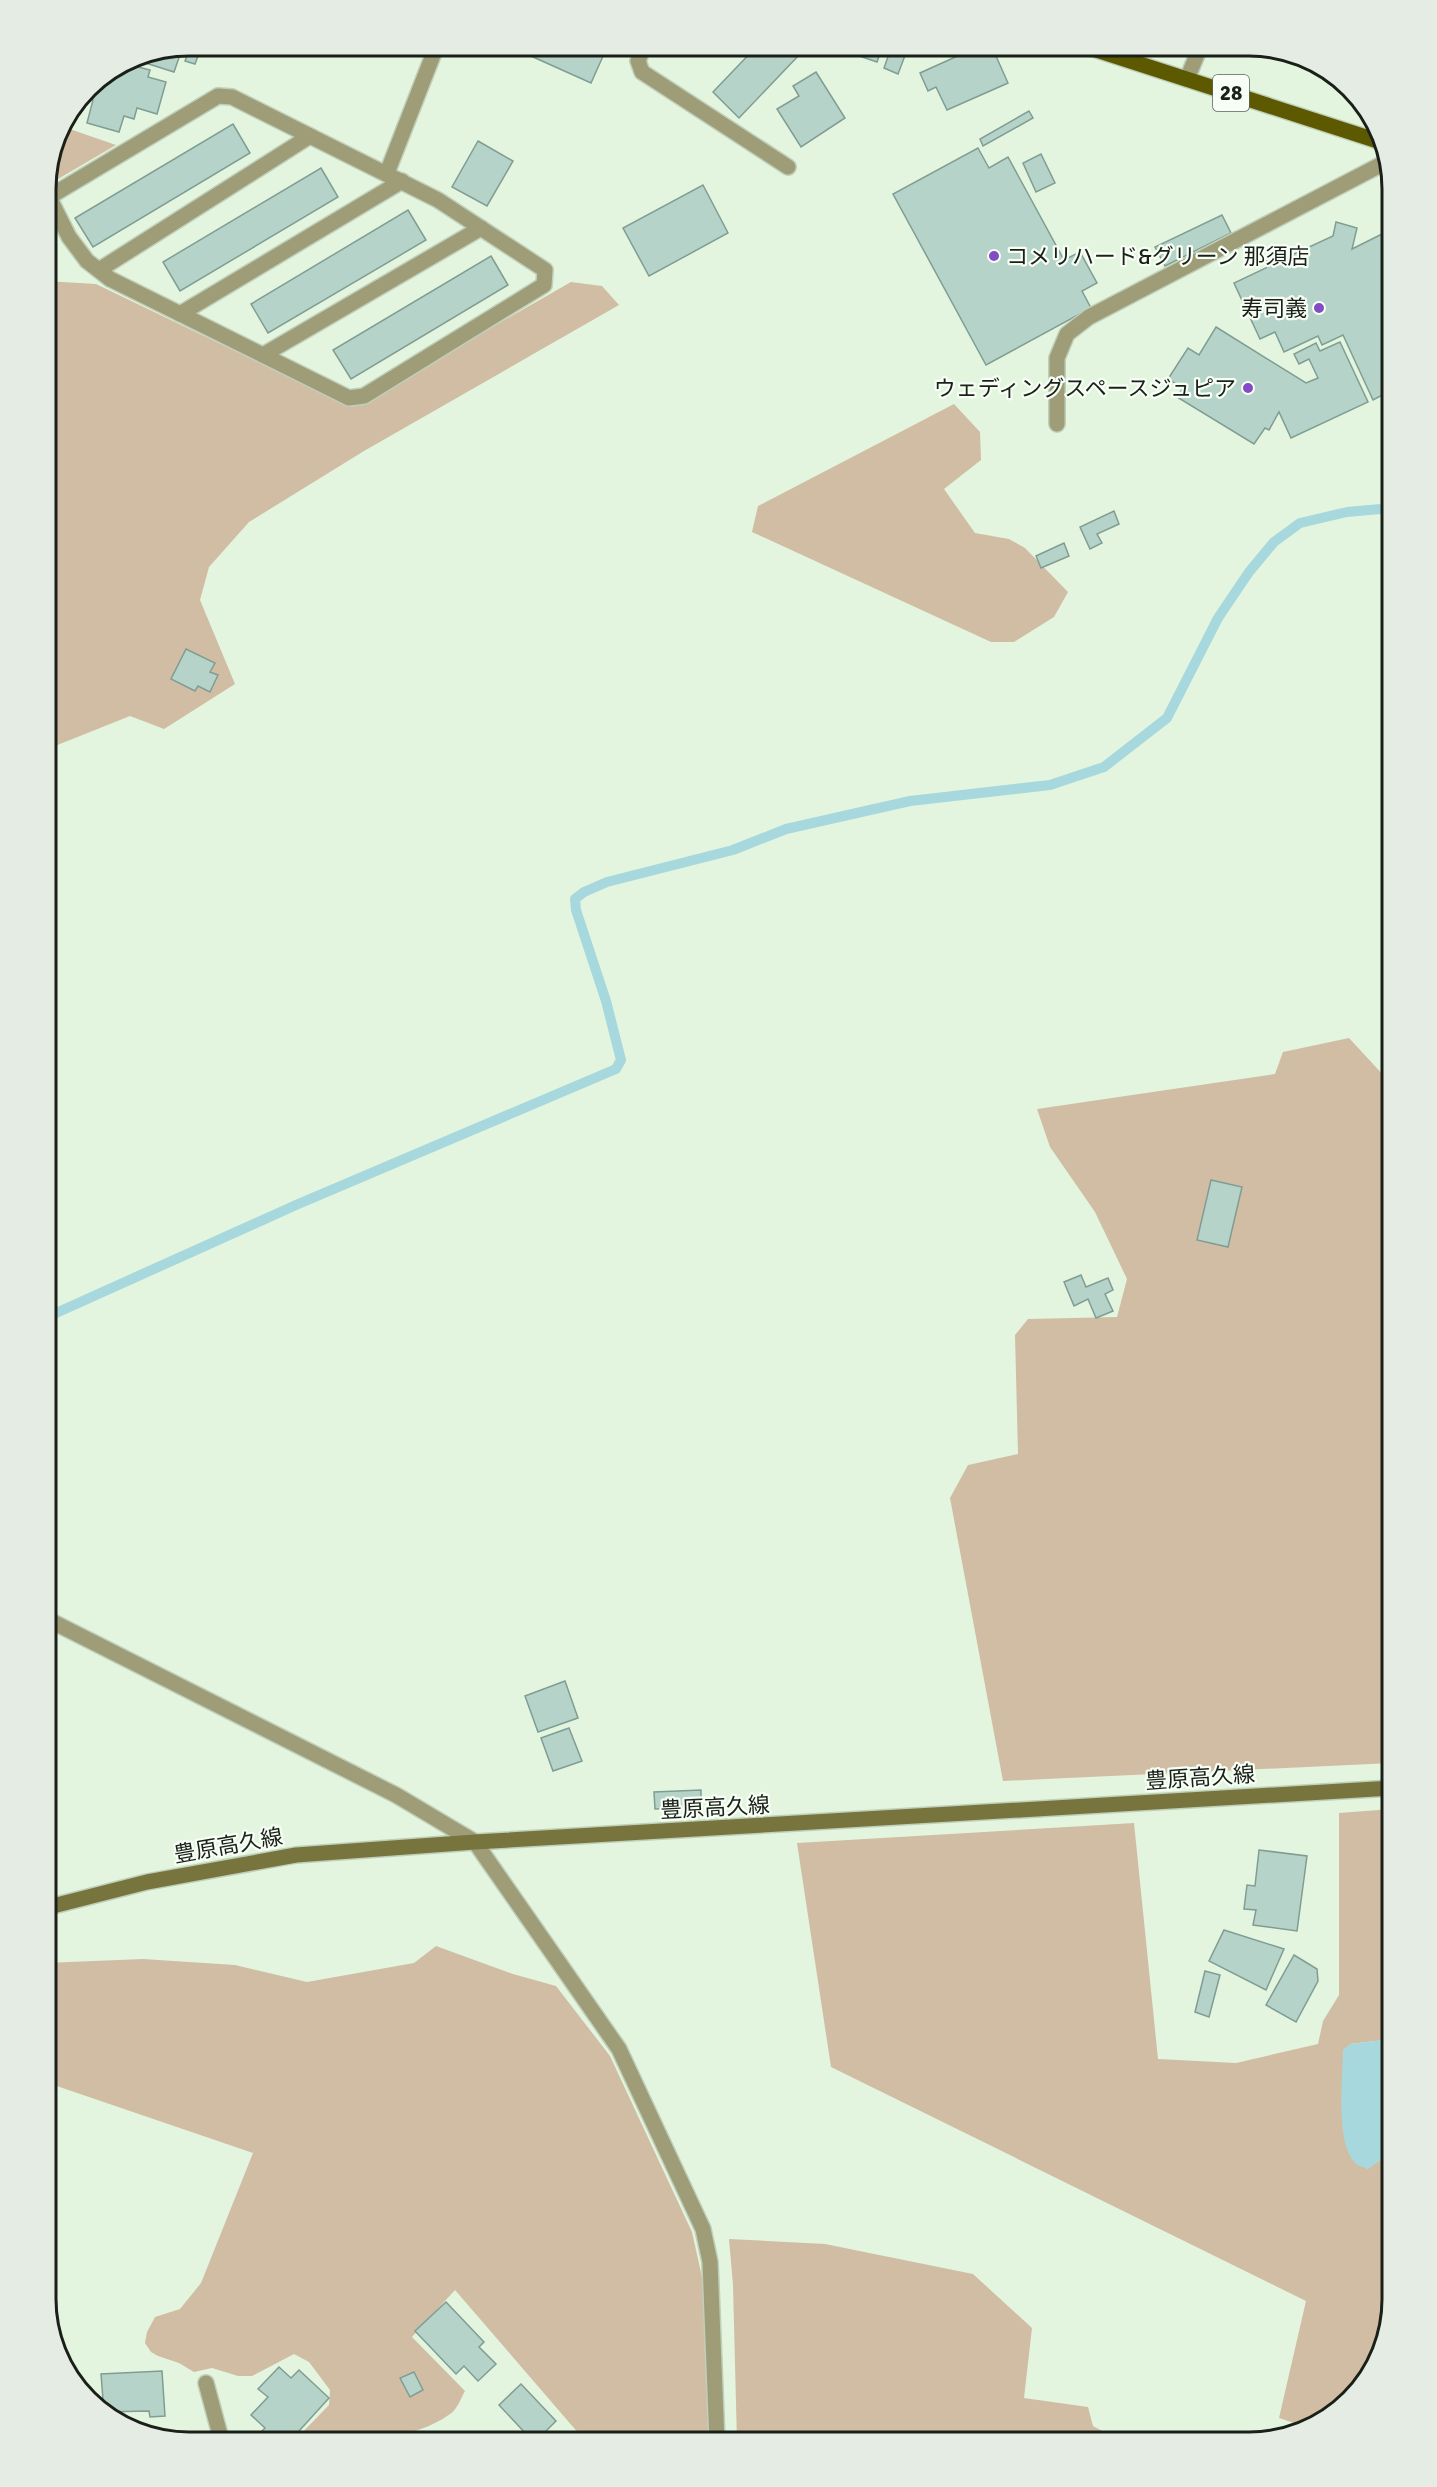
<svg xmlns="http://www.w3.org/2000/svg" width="1437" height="2487" viewBox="0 0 1437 2487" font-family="Signika,'Noto Sans JP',sans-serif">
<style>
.green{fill:#d1bda4}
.water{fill:#a6d8de}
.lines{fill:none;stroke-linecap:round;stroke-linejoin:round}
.stream{stroke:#a6d8de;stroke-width:10}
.building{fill:#b5d3c8;stroke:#809d93;stroke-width:1.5}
.service-casing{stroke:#bfcfba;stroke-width:18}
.minor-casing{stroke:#bfcfba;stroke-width:18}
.secondary-casing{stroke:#bfcfba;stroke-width:18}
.primary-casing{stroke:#bfcfba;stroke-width:18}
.service{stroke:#9e9d78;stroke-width:15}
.minor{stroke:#9e9d78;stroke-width:15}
.secondary{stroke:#77753d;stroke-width:15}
.primary{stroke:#5d5901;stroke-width:15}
.poi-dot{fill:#844bc2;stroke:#f7fef5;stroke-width:2}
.labels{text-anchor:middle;stroke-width:4.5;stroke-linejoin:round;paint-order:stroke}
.shield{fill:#f7fef5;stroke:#5c635a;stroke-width:1.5}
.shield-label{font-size:21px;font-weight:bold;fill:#1a2018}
.poi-label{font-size:22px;fill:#1a2018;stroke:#f7fef5;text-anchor:end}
.street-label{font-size:22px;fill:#1a2018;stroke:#f7fef5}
.rim{fill:none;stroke:#1a2018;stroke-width:3}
</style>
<rect width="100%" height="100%" fill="#e3f5de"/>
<!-- green -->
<g class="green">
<path d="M 61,126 L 116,145 L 53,182 C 46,165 50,141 61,126 Z"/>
<polygon points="45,281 96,284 352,407 571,282 602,286 619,305 364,451 249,522 209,567 200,600 235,684 164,729 130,716 45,750"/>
<polygon points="954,404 980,432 981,460 944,489 975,533 1009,539 1025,548 1068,592 1054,617 1014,642 991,642 752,532 758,506"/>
<polygon points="1349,1038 1386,1078 1392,1096 1392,1763 1003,1781 950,1498 968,1465 1018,1454 1015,1335 1028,1319 1117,1317 1127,1279 1095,1212 1050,1147 1037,1109 1275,1074 1283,1052"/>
<polygon points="1392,1809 1392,2039 1350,2044 1367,2169 1392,2152 1392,2299 1381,2335 1378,2334 1355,2389 1309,2428 1279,2418 1306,2301 831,2067 797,1843 1134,1823 1158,2059 1236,2063 1318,2044 1323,2021 1339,1995 1339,1813"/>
<path d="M 436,1946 L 513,1974 L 556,1986 L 610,2056 L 692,2232 L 702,2277 L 715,2442 L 586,2442 L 455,2290 L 412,2337 L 465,2391 C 461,2398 457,2410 450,2414 C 409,2444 341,2442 293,2442 L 329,2405 L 330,2390 L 309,2362 L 294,2354 L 252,2376 L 238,2376 L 212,2368 L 194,2372 L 179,2363 L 158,2356 L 151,2352 L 145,2343 L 147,2332 L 155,2317 L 180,2309 L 201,2283 L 253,2153 L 45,2082 L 45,1963 L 143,1959 L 235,1965 L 307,1982 L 414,1963 Z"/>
<polygon points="729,2239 825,2244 973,2274 1032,2328 1024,2398 1088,2407 1093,2426 1123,2442 737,2442 733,2285"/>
</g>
<!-- water -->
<path class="water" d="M 1392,2039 L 1392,2152 L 1368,2169 C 1364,2167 1358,2166 1355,2163 C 1335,2142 1343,2078 1343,2050 L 1350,2044 Z"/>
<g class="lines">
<!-- stream -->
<polyline class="stream" points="45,1318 296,1205 616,1069 621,1060 606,1001 576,910 575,899 584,892 607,882 733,850 786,829 910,801 1050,785 1104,767 1167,718 1218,618 1249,572 1274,542 1300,523 1347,512 1392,508"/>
</g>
<!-- building -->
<g class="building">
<polygon points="191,45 202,45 195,64 185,61"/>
<polygon points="536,45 608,45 591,83 531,56"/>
<polygon points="758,45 791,45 800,54 739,118 713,92"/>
<polygon points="827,45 883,45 877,62"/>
<polygon points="892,45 909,45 898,74 884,68"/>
<polygon points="183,46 174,72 130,58 134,56"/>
<polygon points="992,47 1008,83 947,110 936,87 928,91 920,73 973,49 976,54"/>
<polygon points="123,63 150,70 148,77 166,82 157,114 137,108 134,119 124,116 119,132 87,123 93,100 84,97 86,88"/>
<polygon points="816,72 845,118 801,147 777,109 799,96 793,86"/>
<polygon points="1029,111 1033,118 983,146 980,139"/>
<polygon points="233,124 250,153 93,247 75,218"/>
<polygon points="478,141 513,161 487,206 452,187"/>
<polygon points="978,148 989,168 1008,157 1064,260 1080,252 1097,283 1082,291 1091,308 986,365 893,194"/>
<polygon points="1041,154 1055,183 1036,192 1023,163"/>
<polygon points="321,168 338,197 180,291 163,262"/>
<polygon points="703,185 728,233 649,276 623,228"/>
<polygon points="408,210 426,240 268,333 251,304"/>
<polygon points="1222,215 1231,233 1165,266 1155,247"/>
<polygon points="1336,222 1357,228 1352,249 1392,229 1392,390 1373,400 1343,335 1322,345 1318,336 1284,352 1275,332 1260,339 1234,283 1268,267 1265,261 1278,255 1281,260 1333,236"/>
<polygon points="491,256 508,285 351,379 333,350"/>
<polygon points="1216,327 1306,383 1318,378 1309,359 1299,364 1294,354 1316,343 1320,351 1340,342 1368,402 1291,438 1279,412 1269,430 1265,428 1254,444 1177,397 1183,388 1168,379 1188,348 1199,355"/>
<polygon points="1114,511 1119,524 1097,534 1102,543 1090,549 1080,527"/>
<polygon points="1064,543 1069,556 1041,568 1036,556"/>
<polygon points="186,649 215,663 210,672 218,675 210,692 198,686 195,691 171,679"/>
<polygon points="1392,1102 1392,1137 1388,1137 1386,1103"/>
<polygon points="1211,1180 1242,1187 1228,1247 1197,1240"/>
<polygon points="1081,1275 1086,1287 1108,1278 1113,1290 1105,1294 1113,1311 1096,1318 1088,1299 1074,1306 1064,1282"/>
<polygon points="565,1681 578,1718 538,1732 525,1696"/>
<polygon points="569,1728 582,1761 553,1771 541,1738"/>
<polygon points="701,1790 701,1807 655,1809 654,1792"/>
<polygon points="1259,1850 1307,1856 1297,1931 1253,1925 1256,1910 1244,1909 1247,1885 1255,1886"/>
<polygon points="1224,1930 1284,1949 1266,1990 1209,1961"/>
<polygon points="1294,1955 1317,1969 1318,1981 1296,2022 1266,2005"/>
<polygon points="1205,1971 1220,1975 1209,2017 1195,2012"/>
<polygon points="446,2302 484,2342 479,2347 496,2364 478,2381 464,2366 456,2374 415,2331"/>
<polygon points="279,2367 291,2378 299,2370 329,2398 289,2442 267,2442 259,2434 265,2428 251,2415 268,2397 258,2389"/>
<polygon points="162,2371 165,2416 150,2417 149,2411 104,2412 101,2374"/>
<polygon points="414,2372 423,2390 410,2397 400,2378"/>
<polygon points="521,2384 556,2421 539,2438 534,2433 529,2437 499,2405"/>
<polygon points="1042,2437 1071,2441 1071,2442 1042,2442"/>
</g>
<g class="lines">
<defs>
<g id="service">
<polyline points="644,45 638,61 642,72 788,167"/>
<polygon points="218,96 232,97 438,200 545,270 544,285 364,396 349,398 110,279 87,261 69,237 49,197"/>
<polyline points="387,173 437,45"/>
<polyline points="99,270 310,136"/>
<polyline points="180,314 402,181"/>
<polyline points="263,355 481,228"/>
<polyline points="1057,424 1057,358 1067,334 1089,317 1386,162"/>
<polyline points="45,1618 396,1795 475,1842"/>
<polyline points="206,2383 222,2442"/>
</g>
<g id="minor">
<polyline points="1187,79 1201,45"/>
<polyline points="45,189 49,197"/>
<polyline points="475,1842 619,2049 703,2229 710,2262 717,2442"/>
</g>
<polyline id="secondary" points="45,1908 147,1882 296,1855 475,1842 1392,1788"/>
<polyline id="primary" points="1081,45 1381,142"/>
</defs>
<!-- service casing -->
<use href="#service" class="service-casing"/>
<!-- minor casing -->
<use href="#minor" class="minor-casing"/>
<!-- secondary casing -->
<use href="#secondary" class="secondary-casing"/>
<!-- primary casing -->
<use href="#primary" class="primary-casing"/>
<!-- service -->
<use href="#service" class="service"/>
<!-- minor -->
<use href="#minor" class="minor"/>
<!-- secondary -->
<use href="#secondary" class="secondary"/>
<!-- primary -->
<use href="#primary" class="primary"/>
</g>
<!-- markers -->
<g class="poi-dot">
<circle cx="994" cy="256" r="6"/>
<circle cx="1319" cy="308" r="6"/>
<circle cx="1248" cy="388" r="6"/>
</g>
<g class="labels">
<!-- shield labels -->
<rect class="shield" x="1213" y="75" width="36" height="36" rx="4.5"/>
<g class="shield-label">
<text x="1231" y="100">28</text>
</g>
<!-- poi labels -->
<g class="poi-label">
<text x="1006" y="264" text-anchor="start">コメリハード&amp;グリーン 那須店</text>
<text x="1307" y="316">寿司義</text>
<text x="1236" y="396">ウェディングスペースジュピア</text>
</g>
<!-- street labels -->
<g class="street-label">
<text transform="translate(1200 1777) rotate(-4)" y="8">豊原高久線</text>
<text transform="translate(715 1807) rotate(-3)" y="8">豊原高久線</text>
<text transform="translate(228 1845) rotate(-10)" y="8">豊原高久線</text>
</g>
</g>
<!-- crop -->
<path d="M0 0H1437V2487H0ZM189 56H1249A133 133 0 0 1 1382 189V2299A133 133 0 0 1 1249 2432H189A133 133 0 0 1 56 2299V189A133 133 0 0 1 189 56Z" fill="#e5ece3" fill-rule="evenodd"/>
<path class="rim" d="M189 56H1249A133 133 0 0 1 1382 189V2299A133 133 0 0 1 1249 2432H189A133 133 0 0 1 56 2299V189A133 133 0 0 1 189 56Z"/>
</svg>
